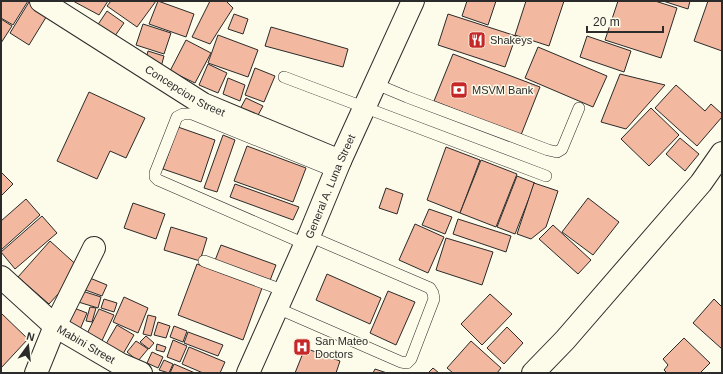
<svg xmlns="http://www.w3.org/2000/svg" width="723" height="374" viewBox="0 0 723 374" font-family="Helvetica,sans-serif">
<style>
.building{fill:#f2b8a0;stroke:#2b2b2b}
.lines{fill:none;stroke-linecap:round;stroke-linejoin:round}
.service-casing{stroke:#2b2b2b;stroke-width:12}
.minor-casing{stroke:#2b2b2b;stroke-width:24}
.primary-casing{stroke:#2b2b2b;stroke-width:24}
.service{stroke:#fdfbea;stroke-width:11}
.minor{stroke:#fdfbea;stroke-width:22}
.primary{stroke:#fdfbea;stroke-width:22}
.labels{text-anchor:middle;stroke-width:3;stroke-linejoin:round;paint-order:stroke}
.poi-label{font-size:11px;fill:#2b2b2b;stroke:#fdfbea;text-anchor:start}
.street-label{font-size:11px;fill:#2b2b2b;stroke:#fdfbea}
</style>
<rect width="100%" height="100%" fill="#fdfbea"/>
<!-- building -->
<g class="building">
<polygon points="1,1 28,1 13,25 1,18"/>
<polygon points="73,1 108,1 99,15"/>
<polygon points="111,1 156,1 137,27 107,6"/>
<polygon points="158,1 194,14 186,37 149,24"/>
<polygon points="210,1 226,1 233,8 210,44 192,37"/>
<polygon points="467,1 496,1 488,25 462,16"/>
<polygon points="526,1 564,1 549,46 515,35"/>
<polygon points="618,1 655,1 677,8 661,58 605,40"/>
<polygon points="663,1 690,1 688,9"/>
<polygon points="708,1 722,1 722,51 694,41"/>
<polygon points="29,2 48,14 29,45 10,33"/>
<polygon points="107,11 124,23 110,43 93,32"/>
<polygon points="234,14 248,19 243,34 228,29"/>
<polygon points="448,14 516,36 505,67 438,45"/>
<polygon points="1,19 12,26 1,43"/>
<polygon points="143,24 171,33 164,54 136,45"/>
<polygon points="271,27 348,49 343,67 265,46"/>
<polygon points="218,35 258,50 248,77 208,63"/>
<polygon points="587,36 631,51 624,72 580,57"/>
<polygon points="186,40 211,53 195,83 170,71"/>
<polygon points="538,47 607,76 593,107 525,78"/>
<polygon points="148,51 164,56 161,67 145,63"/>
<polygon points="453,54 540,87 521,135 434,101"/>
<polygon points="208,64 227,73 218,93 199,85"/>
<polygon points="255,68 275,76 264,102 245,95"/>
<polygon points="620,74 665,85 626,129 601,122"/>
<polygon points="228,78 245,85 240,101 223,94"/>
<polygon points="676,85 705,111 711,104 722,114 722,117 697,146 655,108"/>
<polygon points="89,92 145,118 126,158 110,151 97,179 57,161"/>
<polygon points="246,98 263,106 257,117 240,109"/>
<polygon points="651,108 679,135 649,166 621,139"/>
<polygon points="178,127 215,140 201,182 163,169"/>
<polygon points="223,135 235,140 217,192 204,188"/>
<polygon points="680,138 699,154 685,171 666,154"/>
<polygon points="247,146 306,168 293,202 234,181"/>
<polygon points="446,147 480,160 460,213 427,200"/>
<polygon points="481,160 517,174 496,227 460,213"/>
<polygon points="1,172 13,184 1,196"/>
<polygon points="517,176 535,183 515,234 497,227"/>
<polygon points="534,183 558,191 546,227 531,239 517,234"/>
<polygon points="235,184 299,207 293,220 230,197"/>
<polygon points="386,188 403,194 397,214 379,208"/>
<polygon points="588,198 619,222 593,255 562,232"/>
<polygon points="26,199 40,215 1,250 1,221"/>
<polygon points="133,203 165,214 156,239 124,228"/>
<polygon points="429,209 452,217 445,234 422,225"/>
<polygon points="42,216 57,233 15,269 1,252"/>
<polygon points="458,219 511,236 506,252 453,234"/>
<polygon points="415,224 444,237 428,273 399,260"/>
<polygon points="553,225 591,260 578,274 539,239"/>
<polygon points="171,227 207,238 200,261 164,250"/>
<polygon points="446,238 493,252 482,285 436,270"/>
<polygon points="50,241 81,269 49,304 18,277"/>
<polygon points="221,245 276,265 269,283 214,263"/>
<polygon points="197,264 262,288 243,340 178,315"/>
<polygon points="327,274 381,298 370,324 316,300"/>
<polygon points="85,276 107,285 102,296 80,288"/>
<polygon points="79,290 101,297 98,308 75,301"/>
<polygon points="388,291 415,302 396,345 370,333"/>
<polygon points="490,294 512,314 482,345 461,324"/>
<polygon points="124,297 148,308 138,333 113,322"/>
<polygon points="104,299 117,303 114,312 101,308"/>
<polygon points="714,299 722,307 722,349 693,323"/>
<polygon points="90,307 96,308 92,322 86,321"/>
<polygon points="74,308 87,313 78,334 65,328"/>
<polygon points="99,309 114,315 99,347 84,340"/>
<polygon points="1,313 28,339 1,368"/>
<polygon points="148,315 156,317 151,336 143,334"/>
<polygon points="158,322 170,326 166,338 154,335"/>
<polygon points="117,325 134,335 120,359 103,349"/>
<polygon points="174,326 187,331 183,342 170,337"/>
<polygon points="507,327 523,343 504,364 487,348"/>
<polygon points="188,332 223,345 218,356 184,343"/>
<polygon points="146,336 154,343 149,349 140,342"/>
<polygon points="684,338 710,363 700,373 667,373 664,370 668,365 663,359"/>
<polygon points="173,340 187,346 180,362 167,357"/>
<polygon points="136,341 148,349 138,361 127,352"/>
<polygon points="471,341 501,368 497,373 453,373 447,368"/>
<polygon points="157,344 166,347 164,352 156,350"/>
<polygon points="189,347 225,362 220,373 203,373 182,364"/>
<polygon points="305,348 340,361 336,373 295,373"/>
<polygon points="152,352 163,357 158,368 147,363"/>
<polygon points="164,360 173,364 169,373 159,370"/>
<polygon points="174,364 195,373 170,373"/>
<polygon points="433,368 439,373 428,373"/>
<polygon points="375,369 387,373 373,373"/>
</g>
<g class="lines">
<defs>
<g id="service">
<polyline points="284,77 546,176"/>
<polyline points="376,84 407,97 548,150 557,152 562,149 579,108"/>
<polyline points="305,244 158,180 155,177 155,173 177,117 183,114 192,114 335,172"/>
<polyline points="204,261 285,291"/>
<polyline points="277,308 401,362 407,363 411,359 434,299 433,293 430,288 309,236"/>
</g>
<g id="minor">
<path id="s1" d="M 41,1 L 203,104 L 340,161"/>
<path id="s2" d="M 1,277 L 55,326 L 120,364 L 141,373"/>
<polyline points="36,373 55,326 94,248"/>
<polyline points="533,373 565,340 701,183 722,153"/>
</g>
<g id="primary">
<path id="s3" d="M 248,373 L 309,236 L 340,161 L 413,1"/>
</g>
</defs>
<!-- service casing -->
<use href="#service" class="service-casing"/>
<!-- minor casing -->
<use href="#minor" class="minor-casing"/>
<!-- primary casing -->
<use href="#primary" class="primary-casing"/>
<!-- service -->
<use href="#service" class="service"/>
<!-- minor -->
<use href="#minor" class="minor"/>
<!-- primary -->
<use href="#primary" class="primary"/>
</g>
<!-- icons -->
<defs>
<symbol id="restaurant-square" viewBox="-11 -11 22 22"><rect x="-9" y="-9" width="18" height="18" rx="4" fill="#c62828" stroke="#fdfbea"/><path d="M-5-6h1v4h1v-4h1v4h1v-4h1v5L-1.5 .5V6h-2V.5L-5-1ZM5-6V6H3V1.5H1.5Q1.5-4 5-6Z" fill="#fff"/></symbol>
<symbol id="bank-square" viewBox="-11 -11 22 22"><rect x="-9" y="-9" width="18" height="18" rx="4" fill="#c62828" stroke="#fdfbea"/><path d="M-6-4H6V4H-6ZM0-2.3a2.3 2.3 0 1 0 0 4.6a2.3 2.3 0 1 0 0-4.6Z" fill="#fff"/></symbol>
<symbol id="hospital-square" viewBox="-11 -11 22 22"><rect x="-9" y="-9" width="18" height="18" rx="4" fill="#c62828" stroke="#fdfbea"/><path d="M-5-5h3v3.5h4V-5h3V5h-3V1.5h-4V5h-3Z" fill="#fff"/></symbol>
</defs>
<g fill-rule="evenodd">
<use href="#restaurant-square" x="467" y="30" width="20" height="20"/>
<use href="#bank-square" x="449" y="80" width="20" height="20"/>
<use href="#hospital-square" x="292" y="337" width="20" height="20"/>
</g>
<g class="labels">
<!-- poi labels -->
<g class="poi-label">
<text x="490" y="44">Shakeys</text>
<text x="472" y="94">MSVM Bank</text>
<text x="315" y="345">San Mateo<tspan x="315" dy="13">Doctors</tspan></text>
</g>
<!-- street labels -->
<g class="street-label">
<text dy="4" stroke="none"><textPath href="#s1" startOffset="170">Concepcion Street</textPath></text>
<text dy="4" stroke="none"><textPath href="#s3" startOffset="204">General A. Luna Street</textPath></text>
<text dy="4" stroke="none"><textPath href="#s2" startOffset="109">Mabini Street</textPath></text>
</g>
</g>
<!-- border -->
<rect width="723" height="374" fill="none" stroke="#2b2b2b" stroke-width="4"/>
<!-- north arrow -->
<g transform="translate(28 346) rotate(15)" stroke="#fdfbea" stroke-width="3" paint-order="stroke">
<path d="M0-3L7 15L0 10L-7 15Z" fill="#2b2b2b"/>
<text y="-6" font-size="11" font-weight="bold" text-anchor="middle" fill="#2b2b2b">N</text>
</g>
<!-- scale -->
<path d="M587 26v6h76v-6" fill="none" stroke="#2b2b2b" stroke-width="2"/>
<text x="593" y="26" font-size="12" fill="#2b2b2b" stroke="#fdfbea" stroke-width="3" paint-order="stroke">20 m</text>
</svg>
